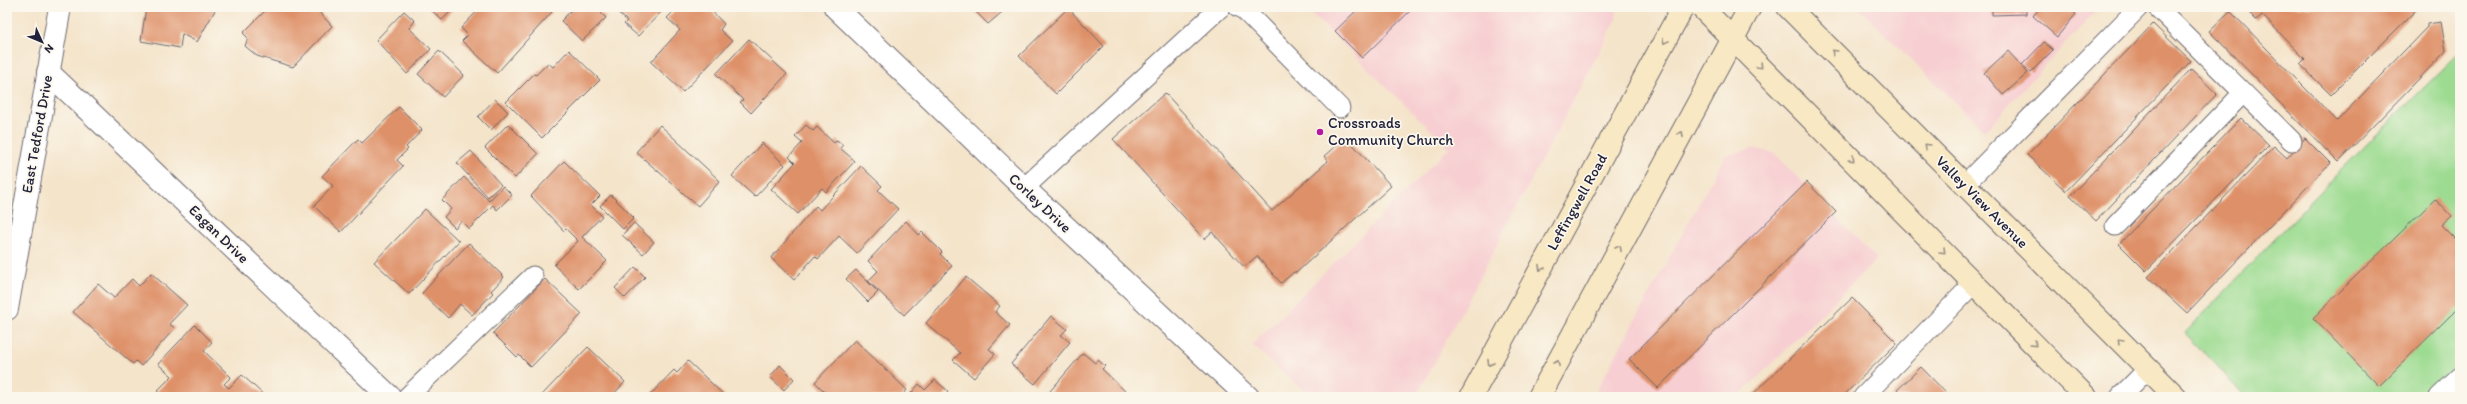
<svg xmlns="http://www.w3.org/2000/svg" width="2467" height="404" viewBox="0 0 2467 404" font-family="Itim,sans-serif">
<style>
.built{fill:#f7cfd2}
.grass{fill:#9cdb91;stroke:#5f7e66}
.building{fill:#de9068}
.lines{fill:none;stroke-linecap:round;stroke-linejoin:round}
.lane-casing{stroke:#6c666d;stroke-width:21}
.street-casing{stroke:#6c666d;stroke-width:24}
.secondary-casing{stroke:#6c666d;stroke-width:24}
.lane{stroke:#fff;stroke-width:19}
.street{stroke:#fff;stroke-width:22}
.secondary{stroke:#f8e8c3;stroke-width:22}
.oneway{stroke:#988f86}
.poi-dot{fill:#b5179e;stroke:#fbf7ec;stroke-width:1.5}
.labels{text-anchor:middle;stroke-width:3.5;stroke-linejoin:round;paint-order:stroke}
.poi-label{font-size:15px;fill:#22223b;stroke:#fbf7ec;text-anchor:start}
.street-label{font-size:15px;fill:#22223b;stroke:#fbf7ec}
</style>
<rect width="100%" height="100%" fill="#fbf7ec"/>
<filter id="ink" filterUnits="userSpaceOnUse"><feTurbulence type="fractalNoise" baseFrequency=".025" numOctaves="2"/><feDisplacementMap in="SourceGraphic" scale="8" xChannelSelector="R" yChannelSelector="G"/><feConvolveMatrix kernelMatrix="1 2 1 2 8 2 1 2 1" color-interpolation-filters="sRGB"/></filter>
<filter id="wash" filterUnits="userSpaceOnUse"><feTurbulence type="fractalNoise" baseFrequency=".012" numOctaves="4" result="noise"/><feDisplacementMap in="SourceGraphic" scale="16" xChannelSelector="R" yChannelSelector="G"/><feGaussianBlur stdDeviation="0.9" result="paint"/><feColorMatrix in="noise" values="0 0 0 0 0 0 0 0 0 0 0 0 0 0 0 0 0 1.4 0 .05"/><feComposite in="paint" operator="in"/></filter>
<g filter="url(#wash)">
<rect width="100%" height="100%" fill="#f4e4ca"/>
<!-- built -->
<g class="built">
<polygon points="1305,7 1617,7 1616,20 1416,397 1310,397 1252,345 1449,148"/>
<polygon points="1857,7 2099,7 1985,131"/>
<polygon points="1753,148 1774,153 1877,259 1738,397 1593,397 1725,156"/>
</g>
<!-- grass -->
<polygon class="grass" points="2460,52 2460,397 2246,397 2185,333 2343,168"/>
<g id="blocks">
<!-- building -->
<g class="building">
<polygon points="146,7 217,7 197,42 182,34 180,48 141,41"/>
<polygon points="269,7 322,7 318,11 332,26 293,67 257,56 245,46 248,38 243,33"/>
<polygon points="428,7 455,7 442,20"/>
<polygon points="481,7 547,7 552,12 497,73 462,41 468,35 461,28"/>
<polygon points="574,7 595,7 606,18 582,41 561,21"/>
<polygon points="612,7 666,7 638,36 624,24 627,21"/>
<polygon points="678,7 708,7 724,24 720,30 732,41 683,92 651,62 680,30 667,18"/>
<polygon points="971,7 1008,7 988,24"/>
<polygon points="1360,7 1414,7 1362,58 1335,31"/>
<polygon points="1992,7 2026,7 2026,14 1992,15"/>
<polygon points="2041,7 2068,7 2076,14 2057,37 2033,16"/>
<polygon points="2244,7 2349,7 2351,9 2354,7 2419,7 2331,95 2300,64 2305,59 2262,15 2256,20"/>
<polygon points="1068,8 1104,46 1056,94 1019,56"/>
<polygon points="404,11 415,21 409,28 431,49 407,74 376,40"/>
<polygon points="2230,11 2337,121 2427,27 2427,24 2441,22 2446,51 2338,162 2209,31"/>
<polygon points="2153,24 2191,61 2066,191 2027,155"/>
<polygon points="749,39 787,74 751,113 740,102 743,100 716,74"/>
<polygon points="2044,42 2053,50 2031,72 2022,65"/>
<polygon points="569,50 600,80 542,138 506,102 534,74 536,75 548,63 553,67"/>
<polygon points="439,51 464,75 443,97 418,74"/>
<polygon points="2008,51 2028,73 2003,95 1984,73"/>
<polygon points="2191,69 2217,94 2096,221 2070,196"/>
<polygon points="1165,93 1272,211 1328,161 1324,156 1346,137 1391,186 1296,273 1294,272 1281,283 1257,256 1244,267 1212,232 1204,239 1113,139"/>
<polygon points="495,99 508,112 491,130 478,117"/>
<polygon points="399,107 422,130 406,147 408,149 397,160 403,166 341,232 314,206 333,186 322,176 358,139 362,143"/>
<polygon points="2241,118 2269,145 2146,271 2119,244"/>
<polygon points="508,124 538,154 515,178 485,148"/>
<polygon points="660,125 720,181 698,206 636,152"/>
<polygon points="806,125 813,131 817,127 834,143 837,140 843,145 840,148 855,161 826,192 822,188 798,214 771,189 795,163 789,157 802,143 795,137"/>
<polygon points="2305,138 2330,163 2187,313 2148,277 2274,146 2287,158"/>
<polygon points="762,143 785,165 755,197 732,176"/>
<polygon points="471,151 501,185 488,197 457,163"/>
<polygon points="564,161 600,196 591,205 602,216 582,237 607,261 579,289 554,265 578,241 566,229 564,231 531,196"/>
<polygon points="861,166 882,186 878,190 898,209 857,253 839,236 818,259 815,256 794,280 771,258 816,206 820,210"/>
<polygon points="464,177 489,201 503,186 512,195 497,210 493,205 469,229 461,221 455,228 444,217 451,209 442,200"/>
<polygon points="1807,182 1836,212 1658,388 1629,359"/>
<polygon points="611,195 634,218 623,229 600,206"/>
<polygon points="2435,199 2451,216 2441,225 2460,244 2460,306 2379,386 2313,318"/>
<polygon points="425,209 459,241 409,294 374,262"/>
<polygon points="906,221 919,235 922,232 942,252 940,254 952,266 904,315 868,281 878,271 868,261"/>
<polygon points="634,223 654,242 643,254 622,235"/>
<polygon points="469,243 504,277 491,291 493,293 472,315 460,304 448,318 422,293"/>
<polygon points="635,267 645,277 625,298 615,288"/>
<polygon points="856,270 878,292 868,302 846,279"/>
<polygon points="151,273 187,305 169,324 175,328 141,366 136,361 133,364 73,312 98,284 114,298 132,279 139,286"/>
<polygon points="966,277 1000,306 995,312 1010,325 989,349 995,354 974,378 953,360 960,353 926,323"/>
<polygon points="545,279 582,314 531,367 519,355 517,357 493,333"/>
<polygon points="1852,298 1897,343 1842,397 1750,397"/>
<polygon points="1051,316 1067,329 1061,335 1070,342 1035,384 1011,364"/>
<polygon points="195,325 212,342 204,351 231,377 224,384 229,388 242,375 266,397 164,397 157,391 172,376 158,364"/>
<polygon points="855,340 907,390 901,397 830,397 815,382"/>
<polygon points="588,347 625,382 611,397 540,397"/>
<polygon points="1083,353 1095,363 1098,360 1105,366 1102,369 1128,394 1126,397 1045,397"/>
<polygon points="688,361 726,397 648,397 674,370 677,373"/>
<polygon points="780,365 794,379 784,390 770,377"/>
<polygon points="1921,367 1950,397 1890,397"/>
<polygon points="935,380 948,391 943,397 908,397 919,384 925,390"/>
</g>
</g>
</g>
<g filter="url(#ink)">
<use href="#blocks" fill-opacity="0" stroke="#6c666d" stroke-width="1"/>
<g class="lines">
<defs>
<g id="lane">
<polyline points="1238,7 1241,7 1340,108"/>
<polyline points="2157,7 2292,141"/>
<polyline points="1965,184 2139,7"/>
<polyline points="1024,188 1221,7"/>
<polyline points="2115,226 2243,93"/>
<polyline points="407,397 533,276"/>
<polyline points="1863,397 1974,283"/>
<polyline points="2120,397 2148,369"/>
<polyline points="2439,397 2460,377"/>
</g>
<g id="street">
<polyline points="835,7 1024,188 1248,397"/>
<polyline points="48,72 390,397"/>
<polyline points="7,309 60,7"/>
</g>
<g id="secondary">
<polyline points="1701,7 2086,397"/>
<polyline points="1788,7 2176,397"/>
<polyline points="1471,397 1683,7"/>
<polyline points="1539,397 1750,7"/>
</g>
</defs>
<!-- lane casing -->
<use href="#lane" class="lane-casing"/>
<!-- street casing -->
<use href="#street" class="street-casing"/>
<!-- secondary casing -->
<use href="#secondary" class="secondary-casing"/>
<!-- lane -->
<use href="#lane" class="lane"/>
<!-- street -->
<use href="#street" class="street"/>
<!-- secondary -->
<use href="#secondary" class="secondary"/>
</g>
<!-- one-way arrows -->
<defs><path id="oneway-chevron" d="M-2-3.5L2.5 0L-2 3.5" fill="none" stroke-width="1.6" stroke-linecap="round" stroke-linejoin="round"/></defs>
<g class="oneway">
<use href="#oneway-chevron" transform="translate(1665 41) rotate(118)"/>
<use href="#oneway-chevron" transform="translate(1834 52) rotate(-135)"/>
<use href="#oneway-chevron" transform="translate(1760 66) rotate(46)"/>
<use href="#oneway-chevron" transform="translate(1681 134) rotate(-61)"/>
<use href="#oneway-chevron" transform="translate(1927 146) rotate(-135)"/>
<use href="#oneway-chevron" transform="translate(1852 159) rotate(45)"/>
<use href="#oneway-chevron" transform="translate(1619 248) rotate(-61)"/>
<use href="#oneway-chevron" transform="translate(1943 251) rotate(45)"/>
<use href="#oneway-chevron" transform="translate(1541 268) rotate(119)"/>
<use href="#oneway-chevron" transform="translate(2120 341) rotate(-135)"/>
<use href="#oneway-chevron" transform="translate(2034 344) rotate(45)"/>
<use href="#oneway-chevron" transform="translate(1490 363) rotate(119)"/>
<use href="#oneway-chevron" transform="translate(1557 363) rotate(-61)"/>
</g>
</g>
<!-- markers -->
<circle class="poi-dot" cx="1320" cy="132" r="4"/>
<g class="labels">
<!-- poi labels -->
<g class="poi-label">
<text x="1328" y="128">Crossroads<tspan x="1328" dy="17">Community Church</tspan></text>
</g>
<!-- street labels -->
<g class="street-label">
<text transform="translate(37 134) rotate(-80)" y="5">East Tedford Drive</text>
<text transform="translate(1577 202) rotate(-61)" y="5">Leffingwell Road</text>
<text transform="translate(1982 202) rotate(45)" y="5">Valley View Avenue</text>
<text transform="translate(1040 203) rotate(43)" y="5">Corley Drive</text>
<text transform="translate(219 234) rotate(44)" y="5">Eagan Drive</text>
</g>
</g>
<!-- margin -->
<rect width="2467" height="404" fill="none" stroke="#fbf7ec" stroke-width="24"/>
<!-- north arrow -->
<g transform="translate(42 42) rotate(134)" stroke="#fbf7ec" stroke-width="3" paint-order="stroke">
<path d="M0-3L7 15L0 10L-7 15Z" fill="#22223b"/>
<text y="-6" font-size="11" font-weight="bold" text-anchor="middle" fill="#22223b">N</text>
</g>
</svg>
